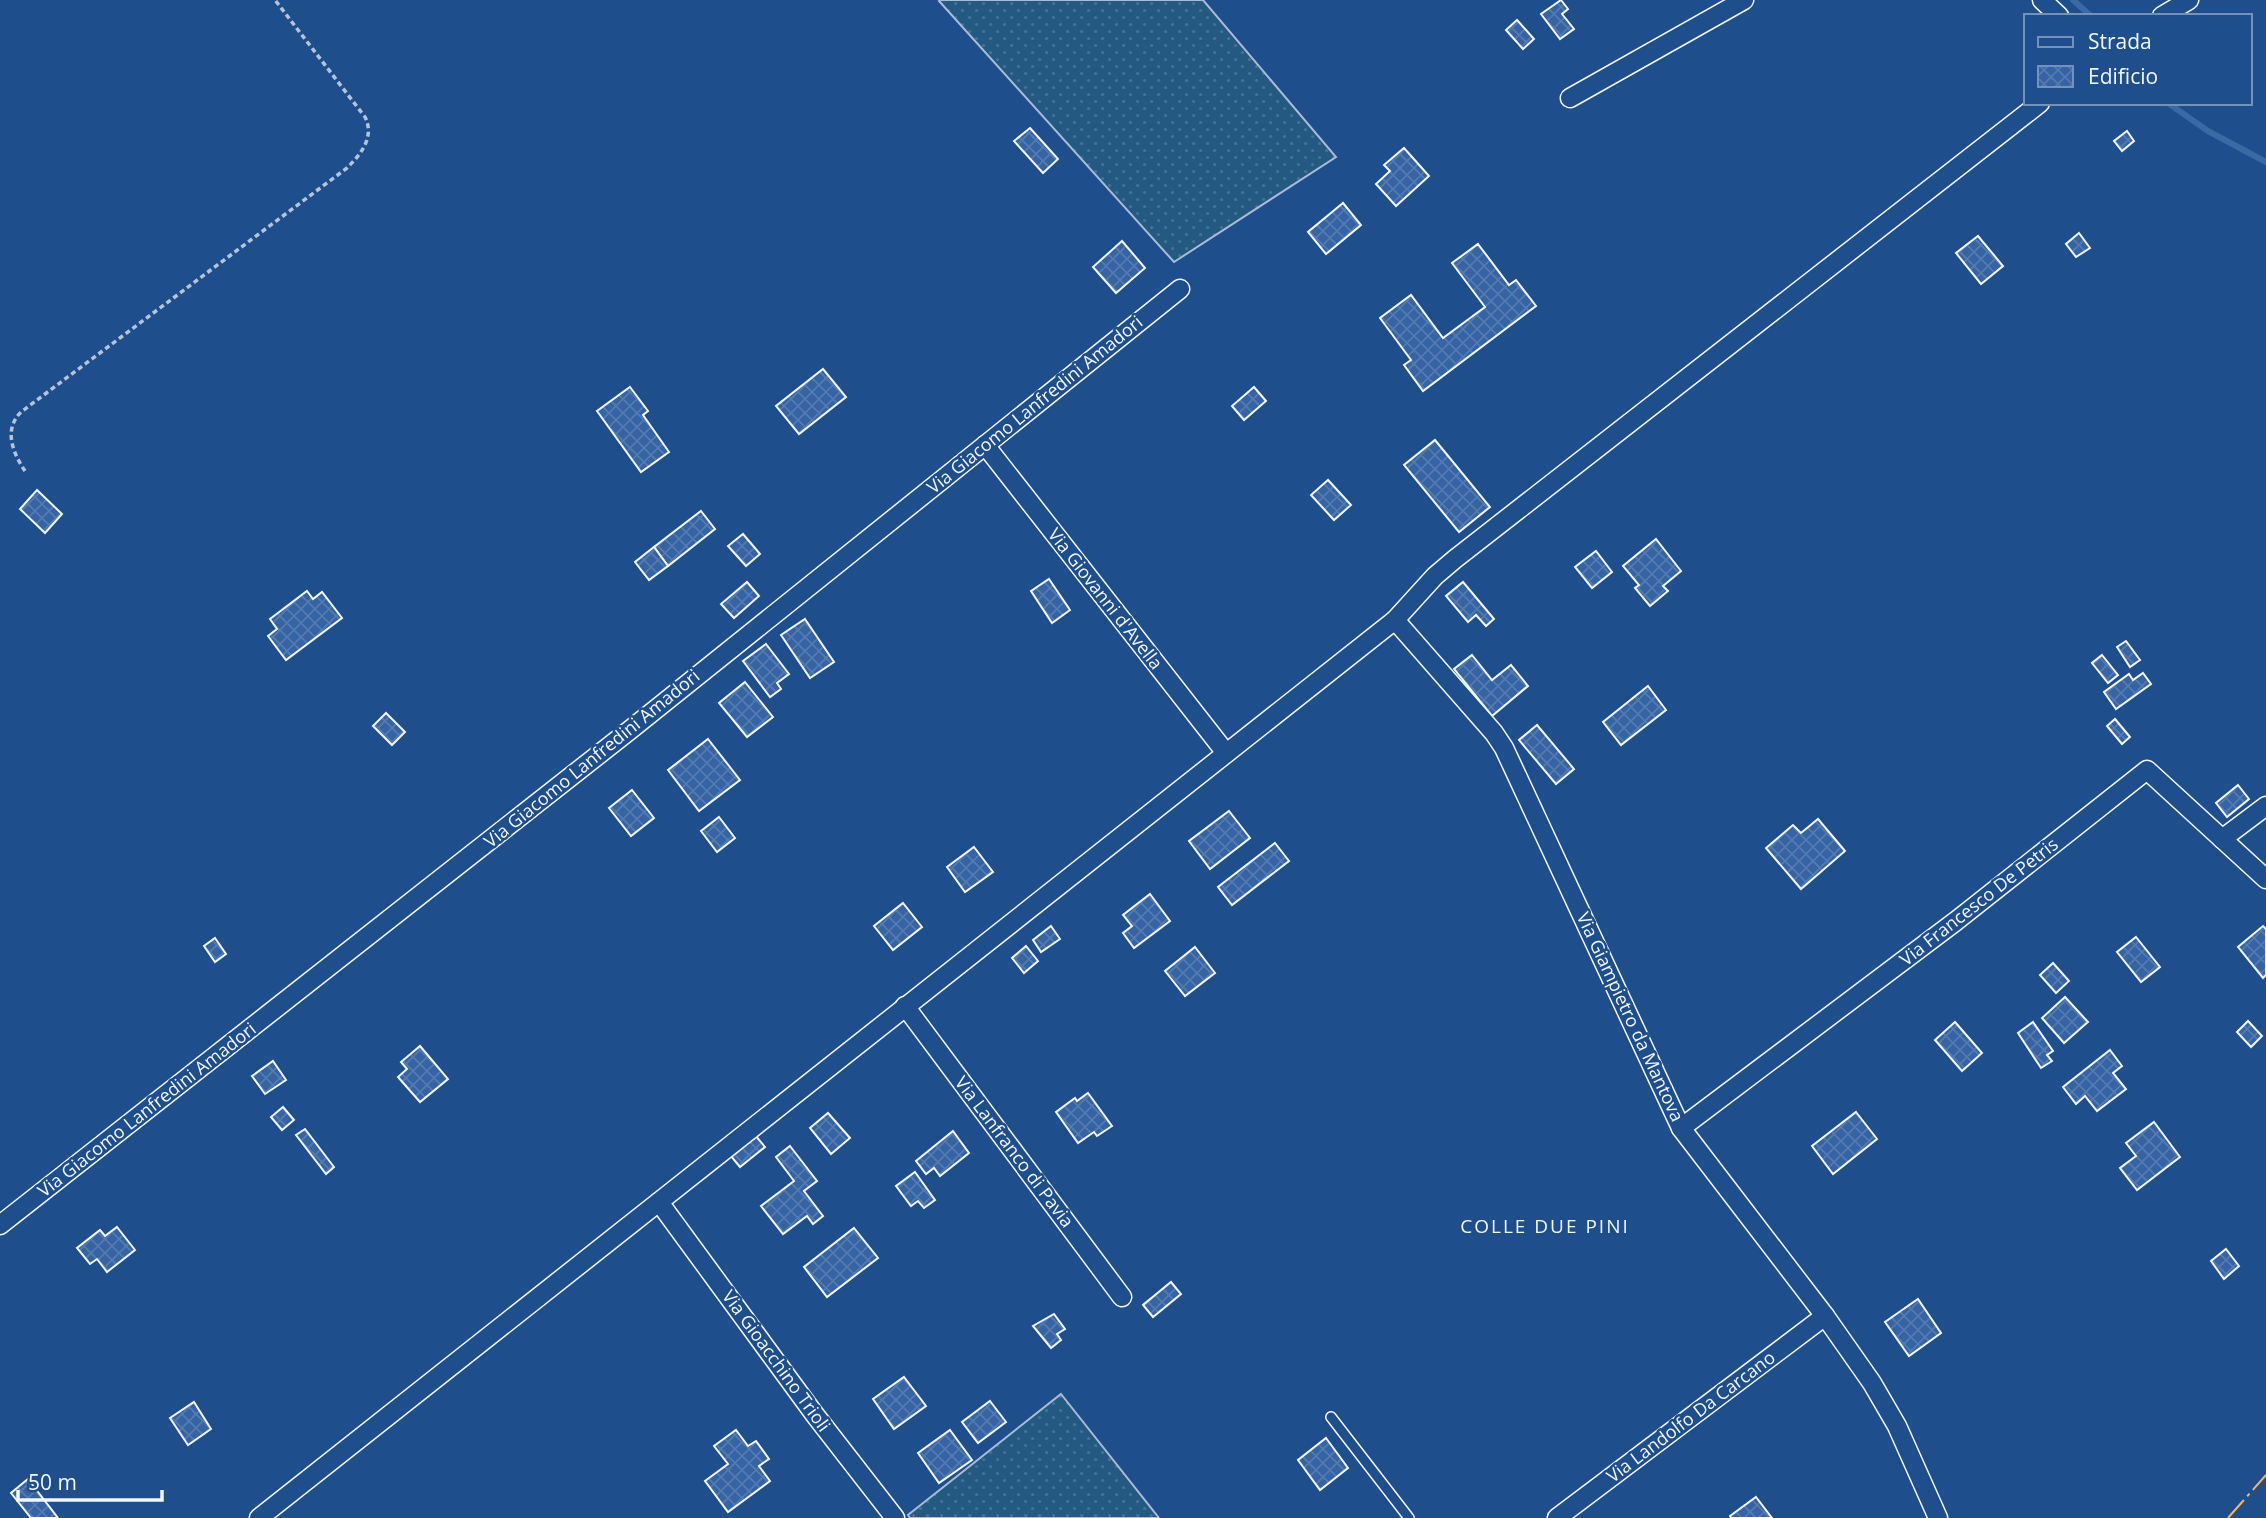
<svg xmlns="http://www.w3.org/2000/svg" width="2266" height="1518" viewBox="0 0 2266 1518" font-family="'Open Sans',sans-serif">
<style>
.grass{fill:url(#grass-dots);stroke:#a8bbd7;stroke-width:2}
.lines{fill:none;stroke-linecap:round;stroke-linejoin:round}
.stream{stroke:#3b69a3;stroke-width:6}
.building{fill:url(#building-cross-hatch);stroke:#f2f6ff;stroke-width:2}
.service-casing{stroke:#f2f6ff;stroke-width:12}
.minor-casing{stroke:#f2f6ff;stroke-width:21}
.path{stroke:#b3c4dc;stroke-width:3.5;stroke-dasharray:5 3.5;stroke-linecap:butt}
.service{stroke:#1f4e8c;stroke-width:9}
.minor{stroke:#1f4e8c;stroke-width:18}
.power{stroke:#ffb74d;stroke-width:2;stroke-dasharray:24 5 3.5 5;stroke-linecap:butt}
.labels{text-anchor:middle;stroke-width:5;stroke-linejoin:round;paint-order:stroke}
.street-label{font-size:18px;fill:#f2f6ff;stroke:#1f4e8c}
.neighbourhood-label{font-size:19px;letter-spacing:2px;fill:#f2f6ff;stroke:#1f4e8c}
</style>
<defs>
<pattern id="grass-dots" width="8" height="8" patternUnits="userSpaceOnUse" patternTransform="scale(1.75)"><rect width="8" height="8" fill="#245a82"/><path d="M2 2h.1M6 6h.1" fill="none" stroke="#447295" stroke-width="1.8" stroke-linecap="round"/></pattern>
<pattern id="building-cross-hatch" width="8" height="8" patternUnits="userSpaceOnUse" patternTransform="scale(1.75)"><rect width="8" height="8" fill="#3563a3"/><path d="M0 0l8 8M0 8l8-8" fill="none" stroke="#537ab1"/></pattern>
</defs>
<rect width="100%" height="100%" fill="#1f4e8c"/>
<!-- grass -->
<g class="grass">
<polygon points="941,0 1203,0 1336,157 1174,262 939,1"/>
<polygon points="1061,1394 1159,1518 910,1518 908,1515"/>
</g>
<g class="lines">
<!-- stream -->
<g class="stream">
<polyline points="2073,0 2091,16"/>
<polyline points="2168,103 2208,131 2266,162"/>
</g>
</g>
<!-- building -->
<g class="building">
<polygon points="1561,0 1568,9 1562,14 1574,29 1560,39 1541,14"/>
<polygon points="1517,20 1534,39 1523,49 1506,30"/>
<polygon points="1030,128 1058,159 1043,173 1014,141"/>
<polygon points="2127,131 2134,141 2122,151 2114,141"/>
<polygon points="1404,148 1429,176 1396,206 1376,184 1390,171 1384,165"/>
<polygon points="1343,203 1361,225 1326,254 1308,232"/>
<polygon points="2079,233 2090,248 2076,257 2066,244"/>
<polygon points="1978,236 2003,266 1981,284 1956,253"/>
<polygon points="1122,241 1145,268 1116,293 1093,267"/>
<polygon points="1478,244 1509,285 1516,280 1536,306 1423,391 1404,365 1411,360 1380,318 1411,295 1443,338 1485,307 1452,263"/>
<polygon points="823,369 846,397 799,434 776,406"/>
<polygon points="630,387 648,411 643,415 669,452 641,472 597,411"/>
<polygon points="1254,387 1266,401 1244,420 1232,406"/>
<polygon points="1435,440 1490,507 1459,532 1404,465"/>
<polygon points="1328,480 1351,505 1334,520 1311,495"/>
<polygon points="37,490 62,514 45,533 20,509"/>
<polygon points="701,511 715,529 668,566 654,547"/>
<polygon points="743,534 760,554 746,566 728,546"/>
<polygon points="1656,539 1681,571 1663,586 1668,591 1650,606 1635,588 1639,585 1623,566"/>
<polygon points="654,547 668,566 649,580 635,562"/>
<polygon points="1596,551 1612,572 1592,588 1575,567"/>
<polygon points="1049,579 1070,610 1052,623 1031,591"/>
<polygon points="747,582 759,596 734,618 721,604"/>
<polygon points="1463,582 1494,619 1486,626 1476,615 1468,622 1446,596"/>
<polygon points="307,591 313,599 322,592 342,618 286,660 268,636 277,629 270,619"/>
<polygon points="805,619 834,662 810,678 781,635"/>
<polygon points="2126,641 2140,660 2130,667 2117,647"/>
<polygon points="766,644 789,674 777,683 781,689 770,697 743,661"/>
<polygon points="1472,655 1492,680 1511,665 1528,686 1492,716 1454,669"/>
<polygon points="2102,655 2118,675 2108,683 2092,663"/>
<polygon points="2143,673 2151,684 2116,709 2104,692 2129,674 2133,680"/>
<polygon points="745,682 773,717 747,737 719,703"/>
<polygon points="1648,686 1666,710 1621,745 1603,722"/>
<polygon points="386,713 405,732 392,745 373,726"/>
<polygon points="2115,719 2130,737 2122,744 2107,726"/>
<polygon points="1537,725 1574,769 1556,784 1519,740"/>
<polygon points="708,739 740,780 699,811 668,770"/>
<polygon points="2238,785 2249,799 2227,817 2216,803"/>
<polygon points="632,790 654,818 631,836 609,808"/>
<polygon points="1229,811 1250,838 1210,869 1189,841"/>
<polygon points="719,817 735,838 717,852 701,831"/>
<polygon points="1818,819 1845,851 1801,889 1766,848 1793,825 1801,833"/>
<polygon points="1275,843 1289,861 1232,905 1218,887"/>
<polygon points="974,847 993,872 965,892 947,867"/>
<polygon points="1150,894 1170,921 1134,948 1123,933 1132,926 1123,915"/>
<polygon points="903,903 922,927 893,950 874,926"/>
<polygon points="1051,926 1060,939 1041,952 1033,940"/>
<polygon points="2263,926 2266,929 2266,975 2263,978 2238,947"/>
<polygon points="2136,937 2160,967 2141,982 2117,952"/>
<polygon points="215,938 226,954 215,962 204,946"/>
<polygon points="1026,946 1038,961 1024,973 1012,958"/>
<polygon points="1195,947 1215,973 1185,996 1165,971"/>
<polygon points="2053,963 2069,981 2056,993 2040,975"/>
<polygon points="2065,997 2088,1022 2064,1043 2042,1018"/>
<polygon points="2248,1021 2262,1036 2251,1047 2237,1032"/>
<polygon points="1955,1022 1982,1053 1962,1071 1935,1040"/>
<polygon points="2033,1022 2053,1051 2047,1055 2052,1061 2041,1068 2018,1033"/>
<polygon points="420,1046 448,1079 420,1102 398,1077 407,1069 401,1062"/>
<polygon points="2110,1050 2122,1066 2113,1073 2126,1089 2097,1111 2085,1096 2076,1104 2063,1087"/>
<polygon points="273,1061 286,1080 265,1094 252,1076"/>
<polygon points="1088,1093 1112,1126 1097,1136 1094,1132 1078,1143 1056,1112 1075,1098 1077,1101"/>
<polygon points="283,1107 294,1120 282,1130 271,1117"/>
<polygon points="1856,1112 1877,1139 1833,1174 1812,1146"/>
<polygon points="828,1113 850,1138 831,1154 810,1128"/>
<polygon points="2154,1122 2180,1157 2137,1190 2120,1168 2136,1156 2126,1143"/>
<polygon points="305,1129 334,1167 326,1174 296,1135"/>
<polygon points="953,1131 969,1153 940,1176 934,1168 926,1174 916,1161"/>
<polygon points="755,1135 765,1147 740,1167 730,1155"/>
<polygon points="790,1146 817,1181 804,1191 823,1216 813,1224 807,1216 783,1234 761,1206 794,1181 776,1157"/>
<polygon points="915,1172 935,1200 924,1208 918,1201 911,1206 896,1186"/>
<polygon points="117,1227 135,1250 107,1272 97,1259 90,1264 77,1248 100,1230 105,1236"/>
<polygon points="854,1228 878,1258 827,1297 804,1267"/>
<polygon points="2226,1249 2239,1266 2224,1279 2211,1261"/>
<polygon points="1171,1282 1181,1294 1153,1317 1143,1305"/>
<polygon points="1918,1299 1941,1333 1909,1356 1885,1322"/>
<polygon points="1054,1314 1065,1329 1057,1334 1061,1340 1051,1348 1033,1326"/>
<polygon points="904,1377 926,1406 894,1429 873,1399"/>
<polygon points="990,1401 1006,1422 978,1443 962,1422"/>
<polygon points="194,1402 211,1429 188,1445 170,1418"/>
<polygon points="736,1430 748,1446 756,1441 769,1459 759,1466 770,1481 728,1512 705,1481 728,1464 714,1446"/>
<polygon points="950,1430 972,1460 939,1483 918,1453"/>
<polygon points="1326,1438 1348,1468 1320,1490 1298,1460"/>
<polygon points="28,1479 58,1518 31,1518 11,1493"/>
<polygon points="1756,1497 1772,1518 1731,1518 1730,1516"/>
</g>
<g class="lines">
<defs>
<polyline id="service" points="1331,1417 1409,1518"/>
<g id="minor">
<polyline points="2042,0 2059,16"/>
<polyline points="2162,16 2189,0"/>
<polyline points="1570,98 1744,0"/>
<polyline points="985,445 1226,753"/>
<polyline points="1395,620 1494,733 1504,748 1681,1128 1825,1316 1872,1383 1897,1426 1938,1518"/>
<polyline points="2222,839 2266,806"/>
<polyline points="905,1006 1122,1297"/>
<polyline points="1681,1128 1956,921 2147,770 2266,879"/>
<polyline points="659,1202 815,1415 895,1518"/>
<polyline points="0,1225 630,730 1180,289"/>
<polyline points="259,1518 1395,620 1435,576 1455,559 2040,103"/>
<polyline points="1557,1518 1825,1316"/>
</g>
</defs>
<!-- service casing -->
<use href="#service" class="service-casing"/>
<!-- minor casing -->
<use href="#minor" class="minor-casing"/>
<!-- path -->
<path class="path" d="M 25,471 C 13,453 3,430 21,412 L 347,168 C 361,154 375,137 365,117 L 275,0"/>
<!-- service -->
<use href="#service" class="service"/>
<!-- minor -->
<use href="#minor" class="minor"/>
<!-- power -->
<polyline class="power" points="2228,1518 2266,1475"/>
</g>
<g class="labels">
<!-- street labels -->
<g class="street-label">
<text transform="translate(1035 405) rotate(-39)" y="6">Via Giacomo Lanfredini Amadori</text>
<text transform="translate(1105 599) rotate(52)" y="6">Via Giovanni d'Avella</text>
<text transform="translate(592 759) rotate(-39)" y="6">Via Giacomo Lanfredini Amadori</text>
<text transform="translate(1979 902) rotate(-38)" y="6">Via Francesco De Petris</text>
<text transform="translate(1630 1017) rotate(65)" y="6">Via Giampietro da Mantova</text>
<text transform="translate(147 1110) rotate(-38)" y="6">Via Giacomo Lanfredini Amadori</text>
<text transform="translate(1014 1152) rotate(53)" y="6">Via Lanfranco di Pavia</text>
<text transform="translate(776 1361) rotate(54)" y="6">Via Gioacchino Trioli</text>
<text transform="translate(1691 1417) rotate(-37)" y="6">Via Landolfo Da Carcano</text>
</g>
<!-- neighbourhood labels -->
<g class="neighbourhood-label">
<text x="1545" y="1233">COLLE DUE PINI</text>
</g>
</g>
<!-- legend -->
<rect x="2024" y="14" width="228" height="91" fill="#1f4e8c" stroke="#7391ba" stroke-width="2"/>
<rect x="2038" y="37" width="35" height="10" fill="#1f4e8c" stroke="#7391ba" stroke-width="2"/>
<text x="2088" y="49" font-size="21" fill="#f2f6ff">Strada</text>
<rect x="2038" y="66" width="35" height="21" fill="url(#building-cross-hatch)" stroke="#7391ba" stroke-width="2"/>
<text x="2088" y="84" font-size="21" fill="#f2f6ff">Edificio</text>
<!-- scale -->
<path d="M18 1490v10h144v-10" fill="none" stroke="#f2f6ff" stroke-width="3.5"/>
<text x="28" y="1490" font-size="21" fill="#f2f6ff" stroke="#1f4e8c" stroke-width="5" paint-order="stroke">50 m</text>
</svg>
